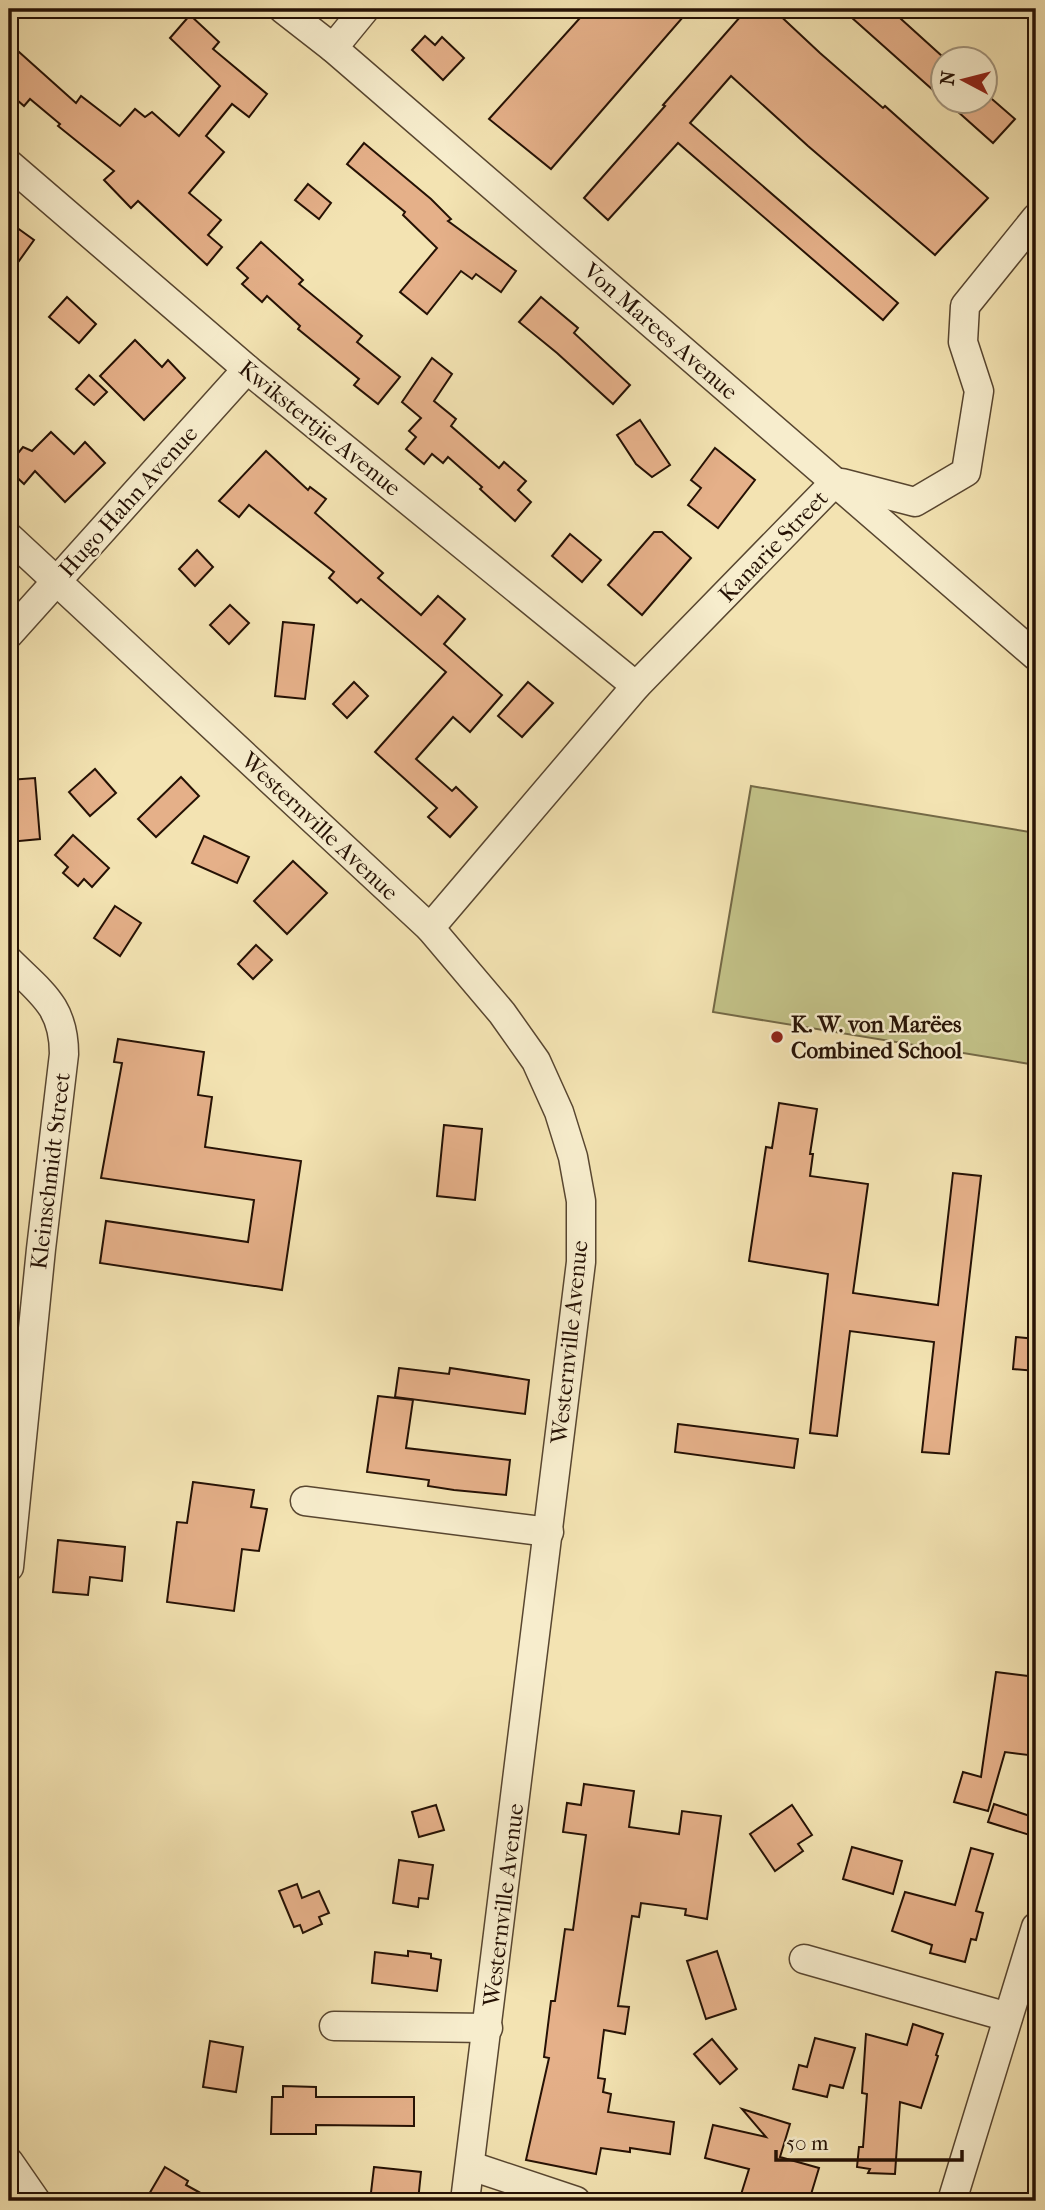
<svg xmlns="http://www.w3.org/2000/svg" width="1045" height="2210" viewBox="0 0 1045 2210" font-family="'IM FELL French Canon',serif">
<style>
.green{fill:#c2c187;stroke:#746946;stroke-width:2}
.building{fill:#e5b089;stroke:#251104;stroke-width:2}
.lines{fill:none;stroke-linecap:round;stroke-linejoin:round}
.minor-casing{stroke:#584630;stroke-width:31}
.minor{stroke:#f7edcd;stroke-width:28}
.poi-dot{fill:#8f2418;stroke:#f7edcd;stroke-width:2.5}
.labels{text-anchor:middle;stroke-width:5;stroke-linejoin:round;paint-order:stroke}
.street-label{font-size:23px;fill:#251104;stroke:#f7edcd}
.poi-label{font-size:23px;font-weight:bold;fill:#251104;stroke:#f7edcd;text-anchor:start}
</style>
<rect width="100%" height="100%" fill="#f3e3b2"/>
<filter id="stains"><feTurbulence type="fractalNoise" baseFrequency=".00286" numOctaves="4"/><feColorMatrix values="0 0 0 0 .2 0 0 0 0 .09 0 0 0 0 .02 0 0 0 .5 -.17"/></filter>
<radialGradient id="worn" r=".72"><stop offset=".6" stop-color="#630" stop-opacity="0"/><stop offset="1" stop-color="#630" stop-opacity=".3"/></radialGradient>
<!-- green -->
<polygon class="green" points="751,786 1036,833 1036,1065 713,1012"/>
<!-- building -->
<g class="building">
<polygon points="588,9 690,9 551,169 489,119"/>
<polygon points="747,9 773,9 820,53 883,108 885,106 988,198 935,255 808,146 731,76 690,123 898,303 883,320 678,143 608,220 584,198 665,106 663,105"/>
<polygon points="842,9 890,9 943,57 943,99"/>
<polygon points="190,15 219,42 213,49 267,94 249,117 232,104 206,136 224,152 189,193 221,220 208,235 222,247 207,265 138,201 131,208 104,180 114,171 58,126 60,124 30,99 24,106 9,93 9,43 76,103 81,96 120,126 135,109 145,117 152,112 179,136 220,86 170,38"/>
<polygon points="425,36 435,45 442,37 464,58 443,80 412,50"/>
<polygon points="985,93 1015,119 993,143 947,102 985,102"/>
<polygon points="364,143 431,199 451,219 448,221 516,271 501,292 476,274 472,279 461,271 427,314 400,292 437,248 403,215 405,212 347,164"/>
<polygon points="308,184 331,203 319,219 295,200"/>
<polygon points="9,222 34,240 9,275"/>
<polygon points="261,242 303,280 299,284 362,336 357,342 400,377 378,404 354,385 359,379 298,329 300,326 267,296 262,302 242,284 248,278 237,268"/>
<polygon points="67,297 96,324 79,343 49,317"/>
<polygon points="541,297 578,328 574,333 630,385 613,404 557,353 519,322"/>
<polygon points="135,340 162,367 168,360 185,378 144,420 100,376"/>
<polygon points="432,358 452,374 434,401 456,419 451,426 499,468 504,462 526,481 518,490 531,502 515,521 480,489 482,487 448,457 443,463 432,454 424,464 406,449 416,437 409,431 421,418 402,402"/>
<polygon points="89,375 107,392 94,405 76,389"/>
<polygon points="640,420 670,465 652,477 636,464 617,435"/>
<polygon points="51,432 74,454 85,442 105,463 65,502 35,471 24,484 9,470 9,464 23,447 32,451"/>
<polygon points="715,448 755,480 718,528 688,505 701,488 691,480"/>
<polygon points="266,451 308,490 310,487 326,499 315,513 383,573 378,578 421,615 438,596 465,619 444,644 502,695 470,732 453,717 416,759 452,791 456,787 477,807 450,837 428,817 437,808 375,752 446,672 361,599 357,603 329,578 334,572 249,505 239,517 219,501"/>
<polygon points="654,532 662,532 691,558 642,615 608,585"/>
<polygon points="570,534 601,560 582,582 552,556"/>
<polygon points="197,550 213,567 195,586 179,569"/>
<polygon points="230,605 249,623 229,644 210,625"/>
<polygon points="283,622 314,625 305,699 275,696"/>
<polygon points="354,682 368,696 347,718 333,704"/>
<polygon points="528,682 553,703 522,737 498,716"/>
<polygon points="95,769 116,793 90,816 69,792"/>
<polygon points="181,777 199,796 156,837 138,819"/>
<polygon points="35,778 40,839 9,842 9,780"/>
<polygon points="73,835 109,868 92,887 84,879 78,886 63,873 68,867 55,855"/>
<polygon points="204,836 249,857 237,883 192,863"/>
<polygon points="293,861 327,893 287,934 254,901"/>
<polygon points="115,906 141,923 120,956 94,938"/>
<polygon points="256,945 272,960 253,979 238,964"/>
<polygon points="118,1039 204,1052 198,1095 212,1097 205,1147 301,1161 282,1290 100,1263 106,1221 248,1242 254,1200 101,1178 122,1063 114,1062"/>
<polygon points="779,1103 817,1109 810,1154 813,1154 810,1176 868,1184 853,1293 938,1305 953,1173 981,1176 949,1454 922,1452 934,1342 850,1331 837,1436 810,1433 828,1274 749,1261 766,1147 772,1148"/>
<polygon points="444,1125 482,1129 475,1200 437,1196"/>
<polygon points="1016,1337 1036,1339 1036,1371 1013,1369"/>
<polygon points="399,1368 449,1374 450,1368 529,1380 525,1414 395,1397"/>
<polygon points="378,1396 413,1400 406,1448 510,1460 506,1495 454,1490 428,1486 429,1480 367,1472"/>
<polygon points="678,1424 798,1439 794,1468 675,1452"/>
<polygon points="193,1482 254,1490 251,1507 267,1509 259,1551 242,1549 234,1611 167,1602 177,1522 187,1523"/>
<polygon points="58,1540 125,1547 122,1581 90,1577 88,1595 53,1592"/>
<polygon points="996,1672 1036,1677 1036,1697 1028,1755 1005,1752 988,1811 954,1802 963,1772 981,1777"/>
<polygon points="584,1784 634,1791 629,1827 679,1834 682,1811 721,1816 707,1919 685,1915 686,1909 641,1903 639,1917 632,1916 618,2006 629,2007 625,2034 604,2030 598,2078 605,2079 603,2092 611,2094 608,2112 674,2122 670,2154 630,2148 630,2152 601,2148 596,2174 526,2160 549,2058 544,2057 551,2001 555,2001 565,1929 573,1930 586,1835 563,1832 567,1803 581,1805"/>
<polygon points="994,1804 1036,1818 1036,1837 988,1822"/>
<polygon points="436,1805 444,1830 419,1837 412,1812"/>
<polygon points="792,1805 812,1835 798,1844 803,1851 775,1871 750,1834"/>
<polygon points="852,1847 902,1861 893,1894 843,1879"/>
<polygon points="971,1848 993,1854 976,1911 983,1913 976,1940 971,1939 965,1962 930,1953 932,1945 892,1931 905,1892 955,1905"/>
<polygon points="399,1860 433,1865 428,1899 419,1898 418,1907 393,1903"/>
<polygon points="297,1884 302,1898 319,1891 329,1913 319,1917 322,1924 303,1933 300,1925 294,1927 279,1891"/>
<polygon points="408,1951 431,1954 431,1958 441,1960 437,1991 372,1983 375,1952 408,1956"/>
<polygon points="717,1951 736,2009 706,2019 687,1961"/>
<polygon points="913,2024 943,2034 936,2055 938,2056 921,2108 900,2102 895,2174 868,2173 870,2169 857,2167 859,2147 863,2147 867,2094 862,2093 866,2034 907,2045"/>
<polygon points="815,2038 855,2048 843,2088 830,2085 827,2097 793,2089 799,2065 807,2067"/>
<polygon points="712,2039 737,2069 720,2084 694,2054"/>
<polygon points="210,2041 243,2047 236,2092 203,2087"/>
<polygon points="283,2086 316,2087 316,2097 414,2097 414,2126 316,2125 316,2134 271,2134 272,2097 283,2097"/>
<polygon points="742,2109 790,2124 780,2157 819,2168 809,2201 739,2201 749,2169 705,2158 713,2125 766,2137"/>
<polygon points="165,2167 188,2181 186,2185 215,2201 145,2201"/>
<polygon points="374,2167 421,2172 418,2201 370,2201"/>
</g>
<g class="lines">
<defs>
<g id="minor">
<polyline points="283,9 333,48 1036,656"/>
<polyline points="333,48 365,9"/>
<polyline points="9,164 247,369 636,686"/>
<polyline points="842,483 915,502 966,472 979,391 963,342 965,306 1036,218"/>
<polyline points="9,537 430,928 502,1013 536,1061 559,1112 573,1157 581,1201 581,1262 465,2201"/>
<polyline points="9,634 247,369"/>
<polyline points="430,928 636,686 835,482"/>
<path d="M 9,961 C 41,993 64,1006 64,1054 L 41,1249 L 9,1567"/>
<polyline points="305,1501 549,1532"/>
<polyline points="804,1959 1008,2017"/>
<polyline points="334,2026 488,2028"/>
<polyline points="9,2162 36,2201"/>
<polyline points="471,2166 576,2201"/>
<polyline points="952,2201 1036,1927"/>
</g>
</defs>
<!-- minor casing -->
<use href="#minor" class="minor-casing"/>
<!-- minor -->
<use href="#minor" class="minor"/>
</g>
<!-- markers -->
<circle class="poi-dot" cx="777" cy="1037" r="7"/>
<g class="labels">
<!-- street labels -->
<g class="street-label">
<text transform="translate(661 331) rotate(41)" y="8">Von Marees Avenue</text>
<text transform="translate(320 428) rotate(39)" y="8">Kwikstertjie Avenue</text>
<text transform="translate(128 501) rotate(-48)" y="8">Hugo Hahn Avenue</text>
<text transform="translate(773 546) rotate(-46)" y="8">Kanarie Street</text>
<text transform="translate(320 826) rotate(43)" y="8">Westernville Avenue</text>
<text transform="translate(50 1171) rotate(-83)" y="8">Kleinschmidt Street</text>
<text transform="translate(569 1342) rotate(-84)" y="8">Westernville Avenue</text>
<text transform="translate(503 1905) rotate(-83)" y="8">Westernville Avenue</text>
</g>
<!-- poi labels -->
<g class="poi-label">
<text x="791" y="1032">K. W. von Marëes<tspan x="791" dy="26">Combined School</tspan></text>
</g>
</g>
<!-- margin -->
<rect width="1045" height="2210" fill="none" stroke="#f3e3b2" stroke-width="35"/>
<rect x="10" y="10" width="1024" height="2189" fill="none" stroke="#251104" stroke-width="3.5"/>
<rect x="18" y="18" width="1010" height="2175" fill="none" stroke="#251104" stroke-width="2"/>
<!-- north arrow -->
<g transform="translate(964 80) rotate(277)"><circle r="33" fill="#f7edcd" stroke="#a3957d" stroke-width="2"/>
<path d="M0-5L12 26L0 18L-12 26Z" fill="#8f2418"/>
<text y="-10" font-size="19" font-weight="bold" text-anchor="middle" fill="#251104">N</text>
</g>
<!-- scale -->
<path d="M776 2150v10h186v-10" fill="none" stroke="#251104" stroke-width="3.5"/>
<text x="786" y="2150" font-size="21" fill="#251104" stroke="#f7edcd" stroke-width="5" paint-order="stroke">50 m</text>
<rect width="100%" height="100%" filter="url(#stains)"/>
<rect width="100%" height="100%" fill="url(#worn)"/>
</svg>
